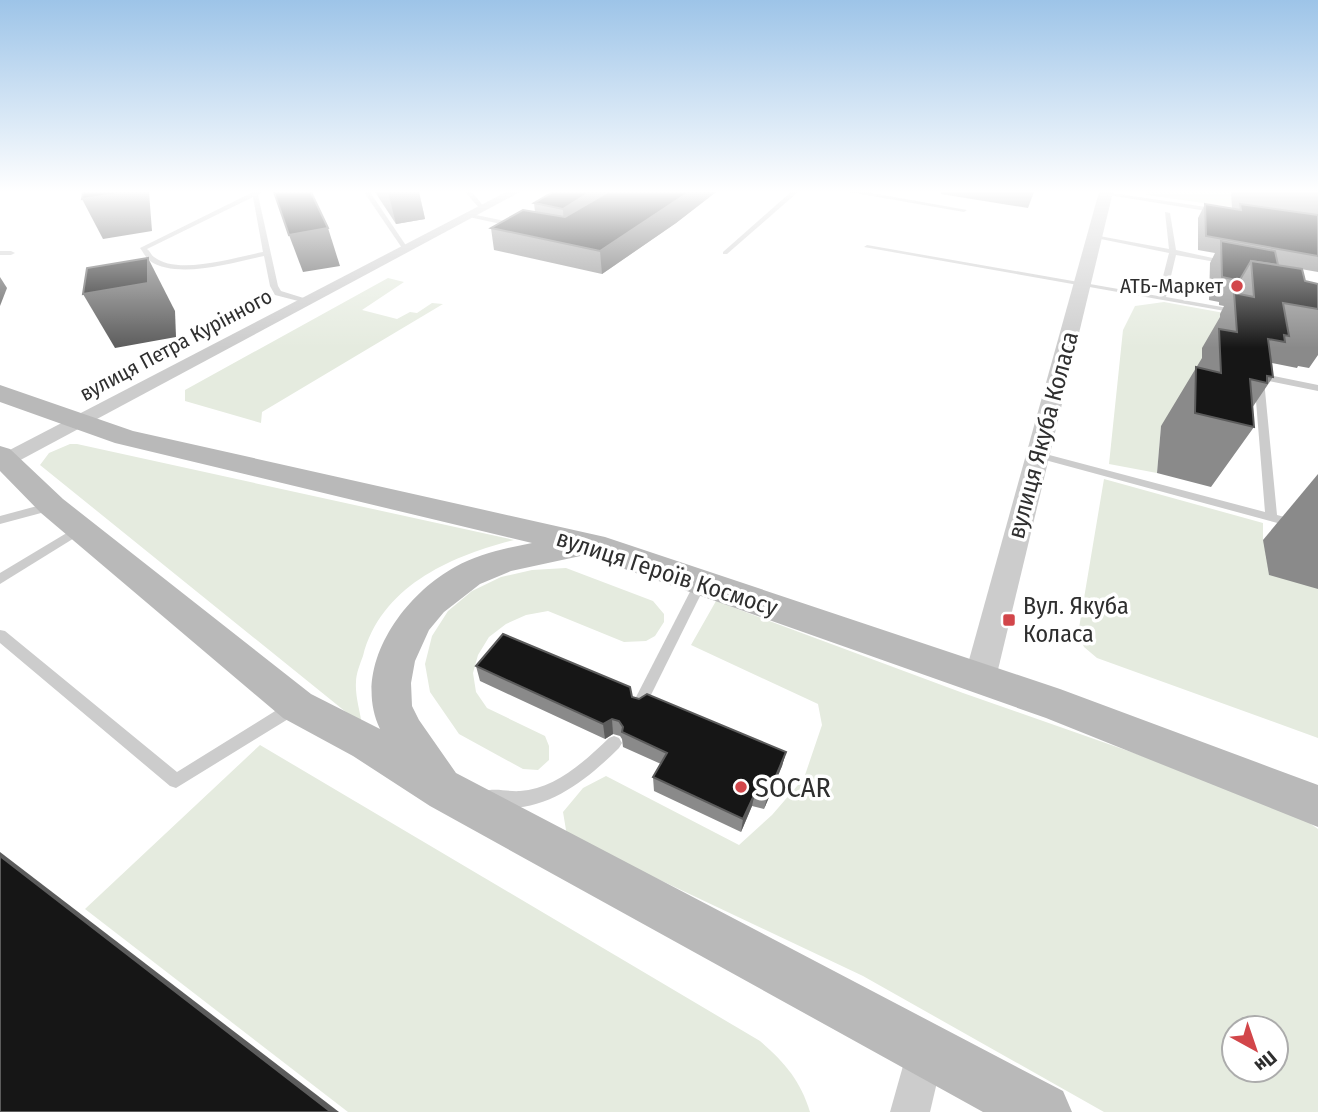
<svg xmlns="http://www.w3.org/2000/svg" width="1318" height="1112" viewBox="0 0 1318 1112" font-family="'Fira Sans Condensed',sans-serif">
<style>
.green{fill:#e5ebdf;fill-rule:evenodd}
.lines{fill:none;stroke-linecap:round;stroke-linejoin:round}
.service{fill:#ccc;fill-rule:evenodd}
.minor{fill:#ccc;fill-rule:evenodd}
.tertiary{fill:#ccc;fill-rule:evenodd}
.secondary{fill:#b9b9b9;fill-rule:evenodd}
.wall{fill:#8a8a8a}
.shaded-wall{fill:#5c5c5c}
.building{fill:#161616;stroke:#5c5c5c;stroke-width:2}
.poi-dot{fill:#d2464a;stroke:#fff;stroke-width:2.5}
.labels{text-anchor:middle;stroke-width:7;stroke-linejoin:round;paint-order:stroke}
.far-poi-label{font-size:21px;fill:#2f2f2f;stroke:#fff;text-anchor:end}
.far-street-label{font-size:21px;fill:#2f2f2f;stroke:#fff}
.street-label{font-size:24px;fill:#2f2f2f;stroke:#fff}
.poi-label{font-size:24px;fill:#2f2f2f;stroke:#fff;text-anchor:start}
.near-poi-label{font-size:28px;fill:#2f2f2f;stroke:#fff;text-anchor:start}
</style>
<rect width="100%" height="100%" fill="#fff"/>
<!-- green -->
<g class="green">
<polygon points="1146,192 1244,192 1318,219 1146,195"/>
<polygon points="388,278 404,282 362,310 397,319 410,312 417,313 432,303 443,304 262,412 261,423 185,401 185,390"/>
<polygon points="1164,302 1300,327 1202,389 1161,426 1157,473 1109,464 1123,330 1135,306"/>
<path d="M 70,444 L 77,444 L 514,540 C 451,556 381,586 363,656 C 360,664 356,674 356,682 C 355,696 360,711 362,725 L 40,465 L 49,453 Z"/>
<polygon points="1104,479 1263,523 1263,540 1318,589 1318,738 1097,658 1084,647 1078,634"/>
<polygon points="566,568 653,601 664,614 664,622 655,636 646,641 624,642 548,611 526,615 506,624 489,637 478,655 473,673 476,692 487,708 545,736 549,746 549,760 538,770 523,769 459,734 430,692 425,664 432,636 448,611 472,591 501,577 532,570"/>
<path d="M 716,601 L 963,693 L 1285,806 L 1318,829 L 1318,1112 L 1104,1112 L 863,976 L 567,836 L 563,812 L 583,788 L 606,776 L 739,845 L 772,815 L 804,778 L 822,725 L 818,704 L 691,645 ZM 1234,1028 L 1276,1028 L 1276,1070 L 1234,1070 Z"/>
<path d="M 260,745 L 760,1041 C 785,1063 800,1080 810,1112 L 348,1112 L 85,909 Z"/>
</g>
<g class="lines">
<!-- service -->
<g class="service">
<path d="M 253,192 L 262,192 L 258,195 L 278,286 L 281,291 L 310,300 L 310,304 L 275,295 L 270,286 L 264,256 C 234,262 178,280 150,261 C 146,258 143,252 140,248 ZM 253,197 L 263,252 C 236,257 178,276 154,257 C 151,255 150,251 147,249 Z"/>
<polygon points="364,192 370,192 409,250 408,251 404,251"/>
<polygon points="465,192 472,192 485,208 485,210 481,210"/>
<polygon points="791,192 798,192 727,254 723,254 723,252"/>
<polygon points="849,192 866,192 967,210 964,212"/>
<polygon points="1106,192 1219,209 1222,211 1219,213 1102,194"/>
<polygon points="1165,212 1170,213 1176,250 1231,262 1227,264 1176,255 1166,297 1239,310 1242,310 1242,314 864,247 867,245 1158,296 1169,253 1091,237 1094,235 1169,249"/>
<polygon points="471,214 515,223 518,225 515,227 469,217 469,215"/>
<polygon points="0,251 11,251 15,253 11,255 0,255"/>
<polygon points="1259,373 1318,385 1318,391 1264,380 1277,515 1318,526 1318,534 1034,457 1033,455 1038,452 1265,512 1254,376"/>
<polygon points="52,502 56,503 58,506 56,509 0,524 0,516"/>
<polygon points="80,525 86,529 84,532 0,584 0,573"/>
<polygon points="701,577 705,579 707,582 644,709 639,711 634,709 632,705 634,701 695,582 697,579"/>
<polygon points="0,630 5,631 177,772 288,703 293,702 298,703 300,708 298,713 176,788 170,786 0,643"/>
<path d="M 614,736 L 619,738 L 622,743 L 619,748 C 585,782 534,823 482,802 L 480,797 L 482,792 C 494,787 508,792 520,791 C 555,789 585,761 609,738 Z"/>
</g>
<!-- minor -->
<g class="minor">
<polygon points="506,192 520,192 13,464 0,465 0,455"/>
<polygon points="926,1029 940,1034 945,1048 930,1112 890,1112 912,1034"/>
</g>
<!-- tertiary -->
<polygon class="tertiary" points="1099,192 1113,192 996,678 992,688 980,692 968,688 964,678"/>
<!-- secondary -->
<path class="secondary" d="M 0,385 L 133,431 L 605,537 L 1060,689 L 1318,785 L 1318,827 L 1046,718 L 585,555 L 511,571 L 480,584 L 444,612 L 429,630 L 415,661 L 411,683 L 412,706 L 419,720 L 456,773 L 1063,1091 L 1072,1112 L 983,1112 L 430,806 L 353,756 L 283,718 L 41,513 L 0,471 L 0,446 L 10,449 L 63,499 L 311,694 L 380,729 C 351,668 402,596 455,567 C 479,554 506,548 532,543 L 115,443 L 0,402 Z"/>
</g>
<!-- wall -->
<g class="wall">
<polygon points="375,192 419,192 425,219 396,224"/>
<polygon points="553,192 716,192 676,223 602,274 494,250 491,228 535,212 534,203"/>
<polygon points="941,192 1034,192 1028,208 941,194"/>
<polygon points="1231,192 1318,192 1318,272 1278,265 1305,281 1318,284 1318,355 1309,368 1298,366 1297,368 1272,363 1273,377 1252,408 1254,427 1211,487 1157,473 1161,426 1202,358 1202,348 1220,317 1220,314 1224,306 1219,305 1219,302 1209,300 1210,263 1215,253 1198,250 1198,218 1205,204 1232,208"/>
<polygon points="1318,474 1318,589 1269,575 1263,540"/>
<polygon points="476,666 632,697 786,752 782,766 764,809 752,806 741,832 654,791 653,777 661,764 623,747 622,739 620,736 613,734 605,739 480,681"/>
</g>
<!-- shaded-wall -->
<g class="shaded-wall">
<polygon points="129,192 149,192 152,231 103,239 82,199"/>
<polygon points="388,192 419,192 425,219 396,224"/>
<polygon points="590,192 624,192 564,230 563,209"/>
<polygon points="689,192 716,192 676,223 602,274 600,251"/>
<polygon points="328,228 340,266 303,272 289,235"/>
<polygon points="148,258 175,311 176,337 115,348 83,294"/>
<polygon points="0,277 7,288 0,306"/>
<polygon points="612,719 613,734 605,739 603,724"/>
<polygon points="786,752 782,766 764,809 768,795"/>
<polygon points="755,793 752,806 741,832 743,819"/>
<polygon points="0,852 339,1112 331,1112 0,856"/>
</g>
<!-- building -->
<g class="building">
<polygon points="83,192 129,192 82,199"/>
<polygon points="274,192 311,192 328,228 289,235"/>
<polygon points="553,192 590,192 563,209 534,203"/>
<polygon points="608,192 689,192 600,251 491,228 523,210 565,217"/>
<polygon points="1205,204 1241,210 1240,204 1318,215 1318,256 1206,236"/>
<polygon points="1221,241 1275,251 1278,265 1251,261 1238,283 1233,282 1232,279 1222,277"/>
<polygon points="148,258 148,283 83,294 87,268"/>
<polygon points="1251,261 1302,269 1305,281 1318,284 1318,309 1283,303 1289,336 1284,335 1285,342 1268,339 1273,377 1267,376 1267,383 1250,379 1254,427 1195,413 1196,367 1221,373 1219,329 1237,332 1234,293 1254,297"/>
<polygon points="503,634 630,687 632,697 639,699 647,694 786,752 768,795 755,793 743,819 653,777 667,753 622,732 623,727 619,721 612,719 603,724 476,666"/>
<polygon points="0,856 331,1112 0,1112"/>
</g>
<!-- sky -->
<linearGradient id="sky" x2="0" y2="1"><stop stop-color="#9dc4e8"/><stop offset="0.55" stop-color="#fff"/><stop offset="1" stop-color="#fff" stop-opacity="0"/></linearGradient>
<rect width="1318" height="348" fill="url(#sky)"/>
<!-- markers -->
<g class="poi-dot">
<circle cx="1237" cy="286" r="7"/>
<rect x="1002" y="613" width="14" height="14" rx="3.5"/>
<circle cx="741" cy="787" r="7"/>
</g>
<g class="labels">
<!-- far-poi labels -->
<g class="far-poi-label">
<text x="1223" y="293">АТБ-Маркет</text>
</g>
<!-- far-street labels -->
<g class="far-street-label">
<text transform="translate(176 345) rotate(-28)" y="7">вулиця Петра Курінного</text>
</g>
<!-- street labels -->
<g class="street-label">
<text transform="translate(1043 435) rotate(-75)" y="8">вулиця Якуба Коласа</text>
<text transform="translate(667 573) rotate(18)" y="8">вулиця Героїв Космосу</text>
</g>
<!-- poi labels -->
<g class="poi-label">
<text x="1023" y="614">Вул. Якуба<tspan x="1023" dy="28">Коласа</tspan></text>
</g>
<!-- near-poi labels -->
<g class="near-poi-label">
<text x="755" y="797">SOCAR</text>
</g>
</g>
<!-- north arrow -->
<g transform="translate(1255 1049) rotate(140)"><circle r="33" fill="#ffffff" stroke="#acacac" stroke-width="2"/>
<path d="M0-5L12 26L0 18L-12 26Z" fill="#d2464a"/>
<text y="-10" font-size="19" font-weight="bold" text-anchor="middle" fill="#2f2f2f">Пн</text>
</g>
</svg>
